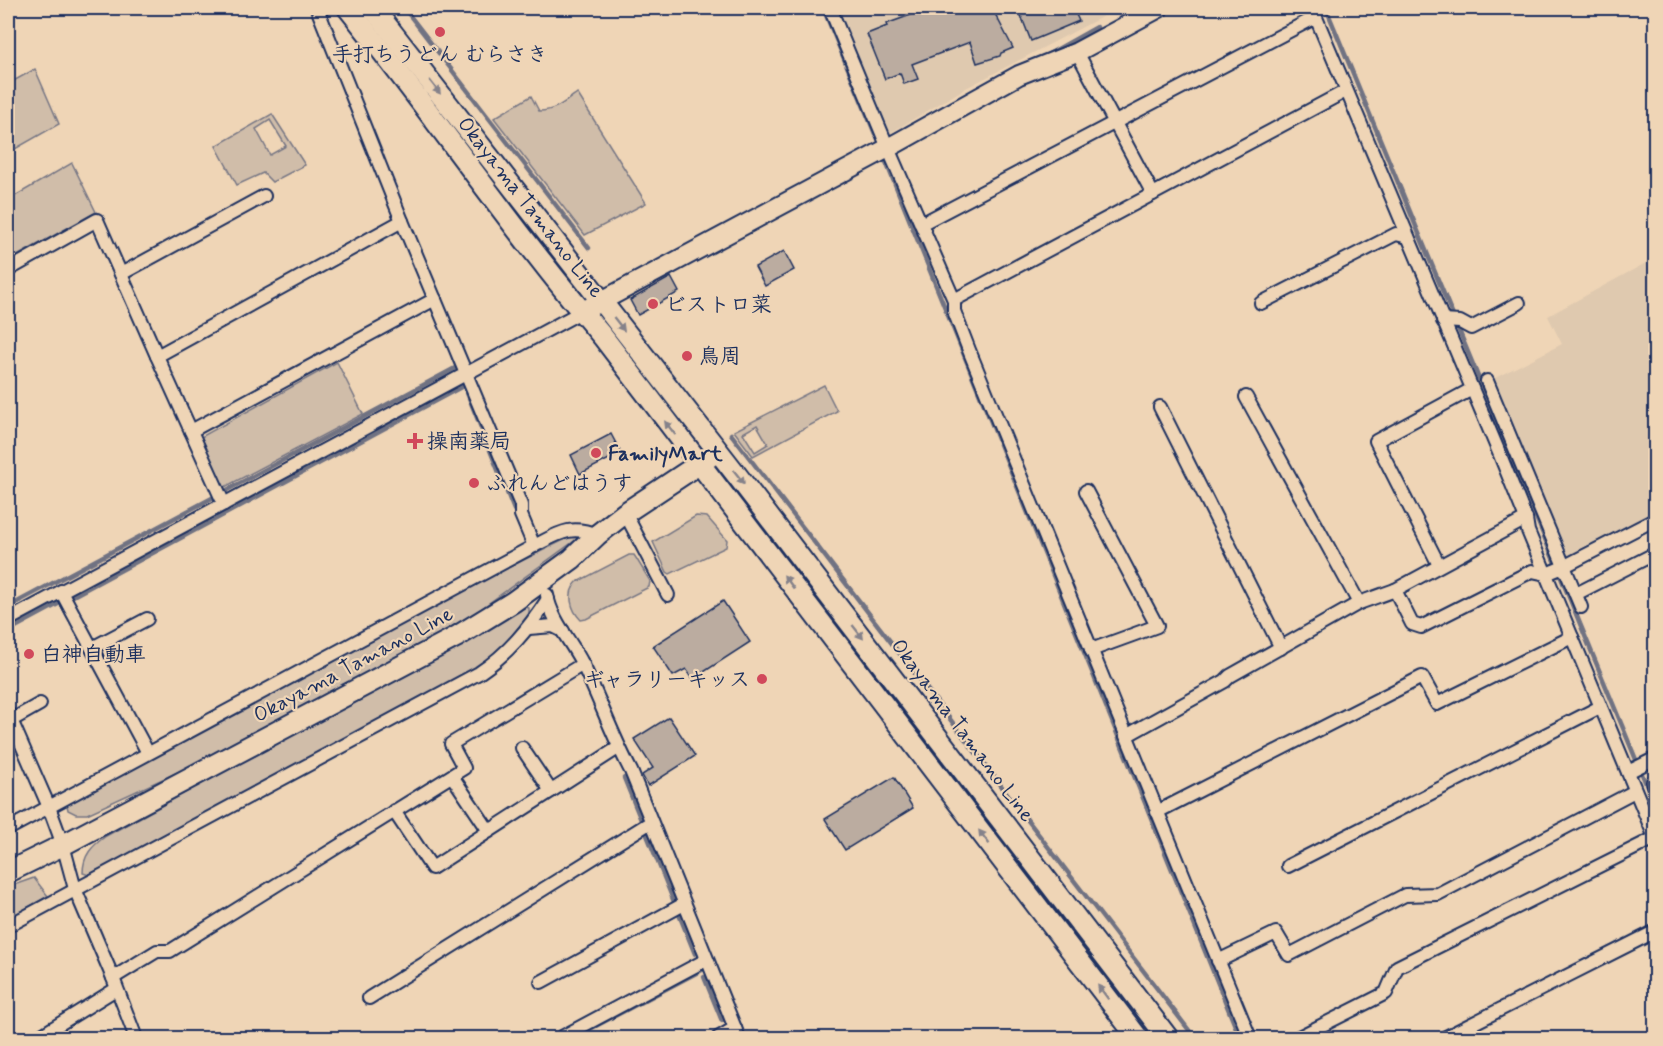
<svg xmlns="http://www.w3.org/2000/svg" width="1663" height="1046" viewBox="0 0 1663 1046" font-family="Mynerve,'Klee One',sans-serif">
<style>
.built{fill:#dfc9af}
.green{fill:#d0bda9;stroke:#767684;stroke-width:1.5;fill-rule:evenodd}
.lines{fill:none;stroke-linecap:round;stroke-linejoin:round}
.stream{stroke:#707282;stroke-width:4.5}
.building{fill:#bbaca0;stroke:#1b2f5e;stroke-width:1.5}
.street-casing{stroke:#1b2f5e;stroke-width:16}
.secondary-casing{stroke:#1b2f5e;stroke-width:22}
.primary-casing{stroke:#1b2f5e;stroke-width:24}
.street{stroke:#efd5b6;stroke-width:12}
.secondary{stroke:#efd5b6;stroke-width:18}
.primary{stroke:#efd5b6;stroke-width:20}
.oneway{fill:#85828a}
.poi-dot{fill:#d1495b;stroke:#efd5b6;stroke-width:2}
.labels{text-anchor:middle;stroke-width:4.5;stroke-linejoin:round;paint-order:stroke}
.poi-label{font-size:21px;font-weight:bold;fill:#1b2f5e;stroke:#efd5b6;text-anchor:start}
.street-label{font-size:21px;fill:#1b2f5e;stroke:#efd5b6}
</style>
<rect width="100%" height="100%" fill="#efd5b6"/>
<filter id="ink" filterUnits="userSpaceOnUse"><feTurbulence type="fractalNoise" baseFrequency=".0167" numOctaves="2"/><feDisplacementMap in="SourceGraphic" scale="12" xChannelSelector="R" yChannelSelector="G"/><feConvolveMatrix kernelMatrix="1 2 1 2 8 2 1 2 1" color-interpolation-filters="sRGB"/></filter>
<g filter="url(#ink)">
<!-- built -->
<g class="built">
<polygon points="838,8 1119,8 966,88 890,133"/>
<polygon points="1655,258 1655,514 1572,558 1566,556 1493,379 1562,344 1548,316"/>
</g>
<!-- green -->
<g class="green">
<polygon points="35,69 59,124 8,153 8,84"/>
<path d="M 577,93 L 646,203 L 585,235 L 494,118 L 531,96 L 539,111 C 555,111 565,102 577,93 Z"/>
<path d="M 272,114 L 305,165 L 272,182 L 263,173 L 237,185 L 216,146 ZM 270,120 L 286,146 L 270,155 L 256,129 Z"/>
<polygon points="72,163 96,212 8,261 8,200"/>
<polygon points="337,362 363,414 223,488 201,437"/>
<path d="M 824,385 L 837,411 L 753,456 L 734,431 ZM 757,425 L 768,444 L 755,452 L 743,433 Z"/>
<polygon points="696,516 707,517 727,540 726,547 670,574 667,572 653,542"/>
<polygon points="574,535 577,539 467,619 206,759 87,814 76,814 68,810 67,805 70,802 475,584"/>
<path d="M 629,555 L 634,555 L 636,558 L 650,581 L 649,587 L 586,619 L 581,620 C 571,610 566,593 577,582 Z"/>
<path d="M 526,607 L 529,608 L 529,616 L 498,651 L 472,670 L 89,875 L 83,873 C 83,855 92,846 106,836 Z"/>
<polygon points="34,878 48,896 8,919 8,887"/>
</g>
<g class="lines">
<!-- stream -->
<g class="stream">
<polyline points="404,8 589,248"/>
<polyline points="823,8 875,134"/>
<polyline points="1326,8 1656,808"/>
<polyline points="1047,55 1097,27"/>
<polyline points="886,162 1240,1038"/>
<polyline points="453,358 514,510"/>
<polyline points="731,434 1195,1038"/>
<polyline points="8,607 457,367"/>
<polyline points="8,631 463,386"/>
<polyline points="624,778 695,954"/>
<polyline points="704,977 722,1021"/>
<polyline points="573,1038 702,970"/>
</g>
</g>
<!-- building -->
<g class="building">
<polygon points="930,8 992,8 1013,48 1001,53 1000,56 977,63 970,42 912,64 918,79 904,84 900,73 885,79 867,34 887,26 886,24"/>
<polygon points="1018,8 1073,8 1079,21 1031,41"/>
<polygon points="784,251 794,270 765,286 755,267"/>
<polygon points="671,277 679,292 638,315 630,300"/>
<polygon points="611,434 621,453 580,474 571,455"/>
<polygon points="723,601 750,642 693,679 686,669 673,676 653,646"/>
<polygon points="669,717 695,756 648,786 642,775 653,768 634,739"/>
<polygon points="894,777 913,808 845,850 825,819"/>
</g>
<g class="lines">
<defs>
<g id="street">
<polyline points="317,8 402,221 521,505 521,515 534,546"/>
<polyline points="830,8 888,148 954,300 954,311 969,350 1250,1038"/>
<polyline points="1312,8 1500,455 1526,519 1528,531 1656,840"/>
<polyline points="1077,52 1153,194"/>
<polyline points="921,224 1316,17"/>
<polyline points="8,270 97,220 157,356"/>
<polyline points="121,274 264,196"/>
<polyline points="954,300 1346,91"/>
<polyline points="1261,303 1396,234 1408,237"/>
<polyline points="1443,321 1460,322 1471,328 1519,303"/>
<polyline points="1487,381 1581,607"/>
<polyline points="1246,397 1359,603"/>
<polyline points="1160,407 1281,648"/>
<polyline points="191,431 435,299"/>
<polyline points="1086,491 1157,626 1091,650"/>
<polyline points="224,504 157,356 402,221"/>
<polyline points="625,513 668,595"/>
<polyline points="1439,565 1376,441 1472,389"/>
<polyline points="1395,590 1412,624 1421,627 1532,571 1546,574 1561,568 1656,519"/>
<polyline points="61,591 148,753"/>
<polyline points="1576,594 1656,553"/>
<path d="M 547,595 C 551,620 572,642 583,665 C 600,700 613,737 631,771 L 739,1038"/>
<polyline points="8,620 581,312"/>
<polyline points="529,628 553,626 563,631"/>
<polyline points="92,648 147,619"/>
<polyline points="8,713 49,807 63,845 75,889 113,978 136,1038"/>
<polyline points="10,721 40,704"/>
<polyline points="1126,736 1225,681 1230,676 1359,603 1395,590 1526,519"/>
<polyline points="522,748 551,791"/>
<polyline points="1628,772 1656,758"/>
<polyline points="452,776 489,831"/>
<polyline points="1653,782 1656,789"/>
<polyline points="394,811 432,868 618,748"/>
<polyline points="1157,812 1422,677 1437,704 1572,637"/>
<path d="M 8,829 L 534,546 C 558,534 570,524 597,535"/>
<polyline points="1288,866 1600,707"/>
<path d="M 8,926 L 479,673 C 509,653 528,629 548,599"/>
<polyline points="1218,961 1276,933 1289,955 1405,895 1438,894 1635,791"/>
<polyline points="113,978 157,951 170,951 464,768 451,744 583,664"/>
<polyline points="541,982 684,904"/>
<polyline points="369,998 651,822"/>
<polyline points="37,1038 116,989"/>
<polyline points="560,1038 706,960"/>
<polyline points="718,1038 735,1028"/>
<polyline points="1297,1038 1386,993 1397,967 1655,838"/>
<polyline points="1444,1038 1656,931"/>
</g>
<polyline id="secondary" points="581,312 888,148 1019,75 1077,52 1159,8"/>
<g id="primary">
<path d="M 348,8 C 435,116 513,231 603,337 L 1138,1038"/>
<polyline points="373,8 736,474 1168,1038"/>
<polyline points="8,872 63,845 456,637 513,602 572,559 597,535 625,513 708,458"/>
</g>
</defs>
<!-- street casing -->
<use href="#street" class="street-casing"/>
<!-- secondary casing -->
<use href="#secondary" class="secondary-casing"/>
<!-- primary casing -->
<use href="#primary" class="primary-casing"/>
<!-- street -->
<use href="#street" class="street"/>
<!-- secondary -->
<use href="#secondary" class="secondary"/>
<!-- primary -->
<use href="#primary" class="primary"/>
</g>
<!-- one-way arrows -->
<defs><path id="oneway-solid" d="M-6-.8H1V-3.2L6.5 0L1 3.2V.8H-6Z" transform="scale(1.5)"/></defs>
<g class="oneway">
<use href="#oneway-solid" transform="translate(435 87) rotate(52)"/>
<use href="#oneway-solid" transform="translate(619 324) rotate(52)"/>
<use href="#oneway-solid" transform="translate(670 428) rotate(-128)"/>
<use href="#oneway-solid" transform="translate(739 477) rotate(52)"/>
<use href="#oneway-solid" transform="translate(789 582) rotate(-127)"/>
<use href="#oneway-solid" transform="translate(858 632) rotate(52)"/>
<use href="#oneway-solid" transform="translate(984 837) rotate(-127)"/>
<use href="#oneway-solid" transform="translate(1103 992) rotate(-127)"/>
</g>
</g>
<!-- markers -->
<g class="poi-dot">
<circle cx="440" cy="32" r="6"/>
<circle cx="653" cy="304" r="6"/>
<circle cx="687" cy="356" r="6"/>
<path d="M412 432h6v6h6v6h-6v6h-6v-6h-6v-6h6z"/>
<circle cx="596" cy="453" r="6"/>
<circle cx="474" cy="483" r="6"/>
<circle cx="29" cy="654" r="6"/>
<circle cx="762" cy="679" r="6"/>
</g>
<g class="labels">
<!-- poi labels -->
<g class="poi-label">
<text x="440" y="61" text-anchor="middle">手打ちうどん むらさき</text>
<text x="665" y="311">ビストロ菜</text>
<text x="699" y="363">鳥周</text>
<text x="427" y="448">操南薬局</text>
<text x="608" y="460">FamilyMart</text>
<text x="486" y="490">ふれんどはうす</text>
<text x="41" y="661">白神自動車</text>
<text x="750" y="686" text-anchor="end">ギャラリーキッス</text>
</g>
<!-- street labels -->
<g class="street-label">
<text transform="translate(531 207) rotate(52)" y="7">Okayama Tamano Line</text>
<text transform="translate(353 664) rotate(-28)" y="7">Okayama Tamano Line</text>
<text transform="translate(963 730) rotate(53)" y="7">Okayama Tamano Line</text>
</g>
</g>
<!-- margin -->
<rect width="1663" height="1046" fill="none" stroke="#efd5b6" stroke-width="30"/>
<rect x="15" y="15" width="1633" height="1016" fill="none" stroke="#1b2f5e" stroke-width="2" filter="url(#ink)"/>
</svg>
